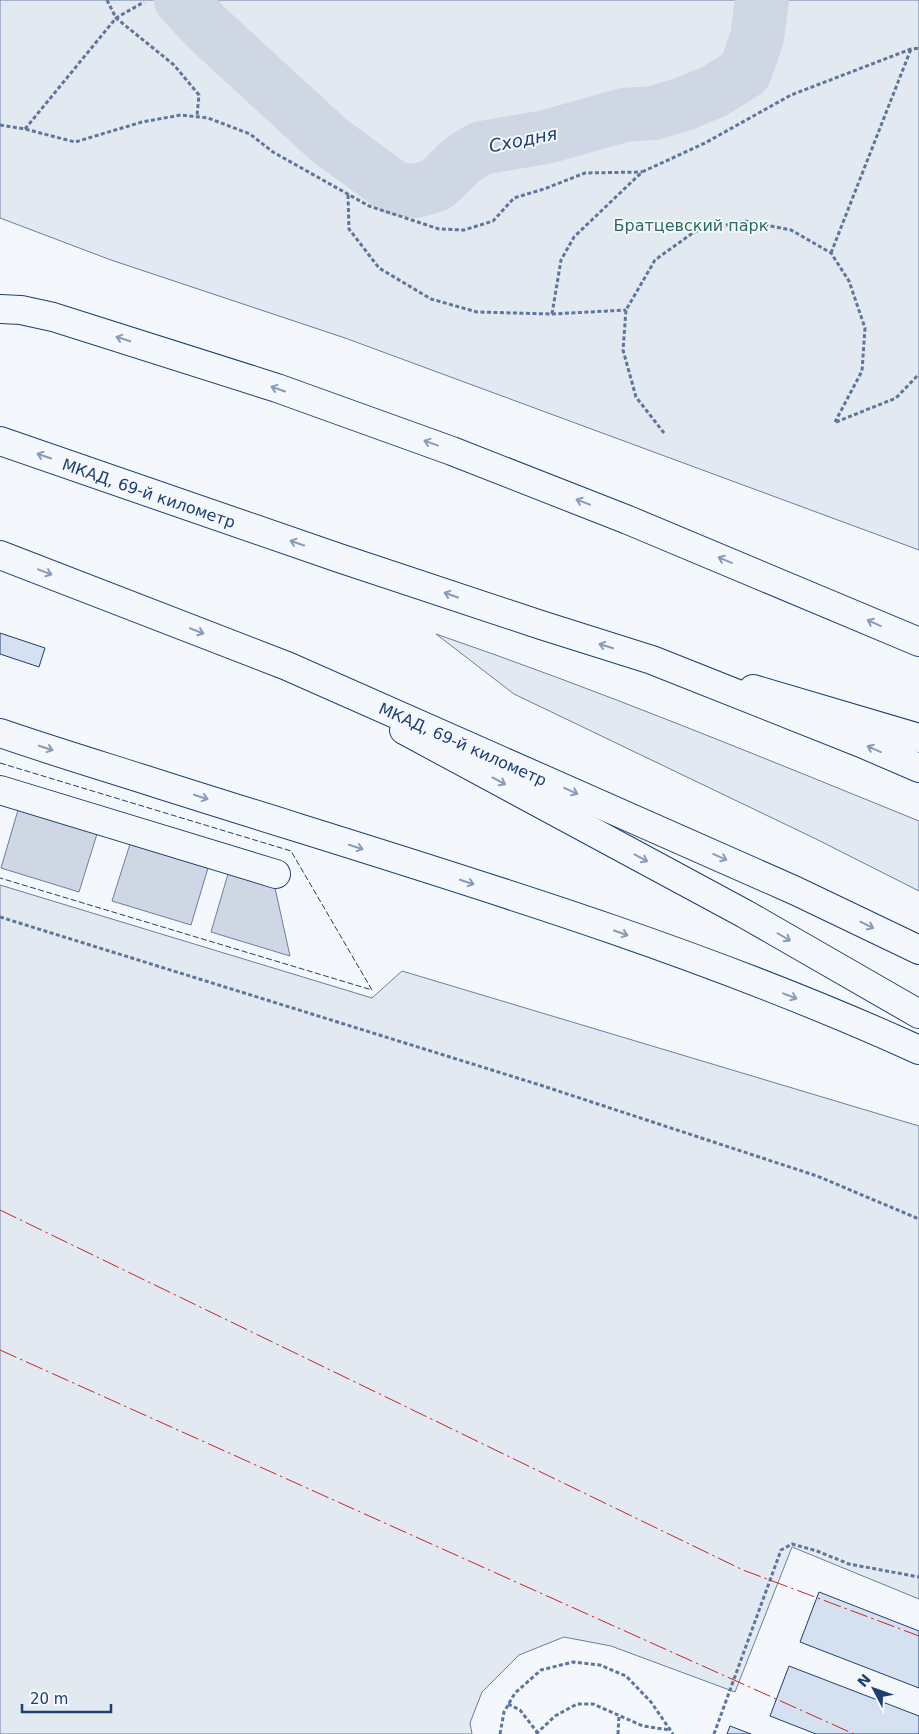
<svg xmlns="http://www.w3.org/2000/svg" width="919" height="1734" viewBox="0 0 919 1734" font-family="'DejaVu Sans',sans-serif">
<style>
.green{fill:#e3e9f0;stroke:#687fa3}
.water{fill:#cfd7e4;stroke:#687fa3}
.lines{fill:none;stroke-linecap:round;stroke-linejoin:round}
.river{stroke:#cfd7e4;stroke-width:54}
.building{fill:#d5e0f0;stroke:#1d3f73}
.minor-casing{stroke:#1d3f73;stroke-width:30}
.major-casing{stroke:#1d3f73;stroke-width:30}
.highway-casing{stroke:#1d3f73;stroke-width:30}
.path{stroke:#5e769c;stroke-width:3;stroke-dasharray:4 2.5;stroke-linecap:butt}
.minor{stroke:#f4f7fb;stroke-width:28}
.major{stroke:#f4f7fb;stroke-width:28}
.highway{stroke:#f4f7fb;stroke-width:28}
.fence{stroke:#1d3f73;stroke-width:1;stroke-dasharray:6 2.5;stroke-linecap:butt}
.power{stroke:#c62828;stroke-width:1;stroke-dasharray:18 4 2.5 4;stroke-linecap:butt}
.oneway{stroke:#889bb7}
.labels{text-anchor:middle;stroke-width:4;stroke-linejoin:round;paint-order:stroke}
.park-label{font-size:16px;fill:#2c6c60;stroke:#f4f7fb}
.street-label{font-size:16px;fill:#1d3f73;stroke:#f4f7fb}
.water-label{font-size:18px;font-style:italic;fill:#1d3f73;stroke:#f4f7fb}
</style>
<rect width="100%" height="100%" fill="#f4f7fb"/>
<!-- green -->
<g class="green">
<polygon points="0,0 919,0 919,550 345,338 111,260 0,218"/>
<path d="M 436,634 C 599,690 759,756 919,821 L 919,891 L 816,839 L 514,694 Z"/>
<polygon points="0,885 372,998 402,971 919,1126 919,1599 792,1547 735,1692 611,1646 564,1637 519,1655 482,1692 470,1723 472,1734 0,1734"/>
</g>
<!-- water -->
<g class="water">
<polygon points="18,810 97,834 79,892 1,868"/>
<polygon points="130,844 208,868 191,925 112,901"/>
<polygon points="228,874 275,888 290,956 211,932"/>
</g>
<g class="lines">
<!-- river -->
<polyline class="river" points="181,0 206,27 330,141 396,189 416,191 436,185 463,159 481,148 546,137 624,115 653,113 681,105 715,91 745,72 757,38 762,0"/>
</g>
<!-- building -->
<g class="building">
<polygon points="0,633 45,648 39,667 0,654"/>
<polygon points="819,1592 919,1631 919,1688 800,1642"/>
<polygon points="789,1666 919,1716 919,1734 816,1734 770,1716"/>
<polygon points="730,1726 751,1734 727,1734"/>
</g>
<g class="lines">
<defs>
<polyline id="minor" points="0,790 276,874"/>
<g id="major">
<polyline points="0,309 21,310 53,317 277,388 452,451 628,520 919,642"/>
<polyline points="753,689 919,738"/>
<polyline points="404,730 745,914 919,1014"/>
<path d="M 0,733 C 55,752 112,769 168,787 C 420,867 677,940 919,1050"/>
</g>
<g id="highway">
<polyline points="0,441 339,558 541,625 652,660 861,743 919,768"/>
<polyline points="0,555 287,666 796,891 919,950"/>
</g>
</defs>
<!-- minor casing -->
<use href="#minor" class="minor-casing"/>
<!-- major casing -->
<use href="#major" class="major-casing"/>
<!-- highway casing -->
<use href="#highway" class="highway-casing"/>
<!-- path -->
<g class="path">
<polyline points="107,0 116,18 174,65 199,95 197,116"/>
<polyline points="0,125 25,129 75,142 142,122 181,115 208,118 250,134 273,152 369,206 439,229 464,230 493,221 514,198 544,189 585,173 642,172"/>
<polyline points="25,129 116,18 144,2"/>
<polyline points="348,195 349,229 379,268 431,299 477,312 552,314 626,310"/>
<polyline points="831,253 911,49"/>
<polyline points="552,314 561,260 574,237 642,172 705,143 791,95 911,49 919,48"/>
<polyline points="836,422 896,398 919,374"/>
<polyline points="664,433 636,397 623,350 626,310 655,260 694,232 745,221 791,230 831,253 849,281 865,328 862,371 835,422"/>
<polyline points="0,917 540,1085 817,1176 919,1219"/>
<polyline points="508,1704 520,1710 537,1732"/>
<polyline points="500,1734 504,1712 515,1693 541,1670 573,1662 600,1665 626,1676 651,1702 673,1734"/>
<polyline points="536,1734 555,1716 577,1704 593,1704 643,1726 670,1730"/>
<polyline points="618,1734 619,1715"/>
<polyline points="714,1734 781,1550 792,1544 817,1551 849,1564 919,1577"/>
</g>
<!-- minor -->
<use href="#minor" class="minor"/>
<!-- major -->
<use href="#major" class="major"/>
<!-- highway -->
<use href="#highway" class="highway"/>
<!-- fence -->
<polyline class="fence" points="0,763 291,851 372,990 0,878"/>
<!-- power -->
<g class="power">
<polyline points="0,1210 743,1570 919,1636"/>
<polyline points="0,1350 854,1734"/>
</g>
</g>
<!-- one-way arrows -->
<defs><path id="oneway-shaft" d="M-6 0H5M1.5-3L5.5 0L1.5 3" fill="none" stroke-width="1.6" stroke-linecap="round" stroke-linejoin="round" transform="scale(1.25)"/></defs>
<g class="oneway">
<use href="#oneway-shaft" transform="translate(123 339) rotate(-162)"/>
<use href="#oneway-shaft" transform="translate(278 389) rotate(-161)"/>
<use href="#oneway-shaft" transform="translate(431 443) rotate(-160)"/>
<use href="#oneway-shaft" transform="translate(44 456) rotate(-161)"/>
<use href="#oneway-shaft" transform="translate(583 502) rotate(-159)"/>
<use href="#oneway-shaft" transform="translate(297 543) rotate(-161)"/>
<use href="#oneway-shaft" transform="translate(725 560) rotate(-157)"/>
<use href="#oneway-shaft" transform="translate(45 572) rotate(21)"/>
<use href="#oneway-shaft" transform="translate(451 595) rotate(-161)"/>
<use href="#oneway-shaft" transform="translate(874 623) rotate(-156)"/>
<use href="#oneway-shaft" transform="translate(197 631) rotate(21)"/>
<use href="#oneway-shaft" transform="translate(606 646) rotate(-163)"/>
<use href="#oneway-shaft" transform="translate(46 748) rotate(18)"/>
<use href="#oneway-shaft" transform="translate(874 749) rotate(-156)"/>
<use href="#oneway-shaft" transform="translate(499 781) rotate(28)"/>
<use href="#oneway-shaft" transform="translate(571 791) rotate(24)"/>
<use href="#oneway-shaft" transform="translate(201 797) rotate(18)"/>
<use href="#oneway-shaft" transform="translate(356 847) rotate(18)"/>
<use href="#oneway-shaft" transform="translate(720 857) rotate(24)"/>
<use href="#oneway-shaft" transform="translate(641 858) rotate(28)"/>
<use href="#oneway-shaft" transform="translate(467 882) rotate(18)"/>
<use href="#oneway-shaft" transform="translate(867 925) rotate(26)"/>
<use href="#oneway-shaft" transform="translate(621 933) rotate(19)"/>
<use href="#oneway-shaft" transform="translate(784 937) rotate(30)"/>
<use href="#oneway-shaft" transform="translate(790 996) rotate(21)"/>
</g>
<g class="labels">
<!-- park labels -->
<g class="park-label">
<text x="691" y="231">Братцевский парк</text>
</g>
<!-- street labels -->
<g class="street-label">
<text transform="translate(149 493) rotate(19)" y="6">МКАД, 69-й километр</text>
<text transform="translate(463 744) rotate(24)" y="6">МКАД, 69-й километр</text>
</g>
<!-- water labels -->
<g class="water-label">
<text transform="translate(523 140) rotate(-11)" y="6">Сходня</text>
</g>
</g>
<!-- north arrow -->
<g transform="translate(874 1689) rotate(311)" stroke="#f4f7fb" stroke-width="4" paint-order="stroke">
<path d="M0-4L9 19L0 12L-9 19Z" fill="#1d3f73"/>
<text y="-8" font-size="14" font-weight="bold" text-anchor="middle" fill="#1d3f73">N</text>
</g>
<!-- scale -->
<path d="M22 1704v8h89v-8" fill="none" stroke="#1d3f73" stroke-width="2.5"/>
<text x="30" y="1704" font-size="15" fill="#1d3f73" stroke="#f4f7fb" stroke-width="4" paint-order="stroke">20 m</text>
</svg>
